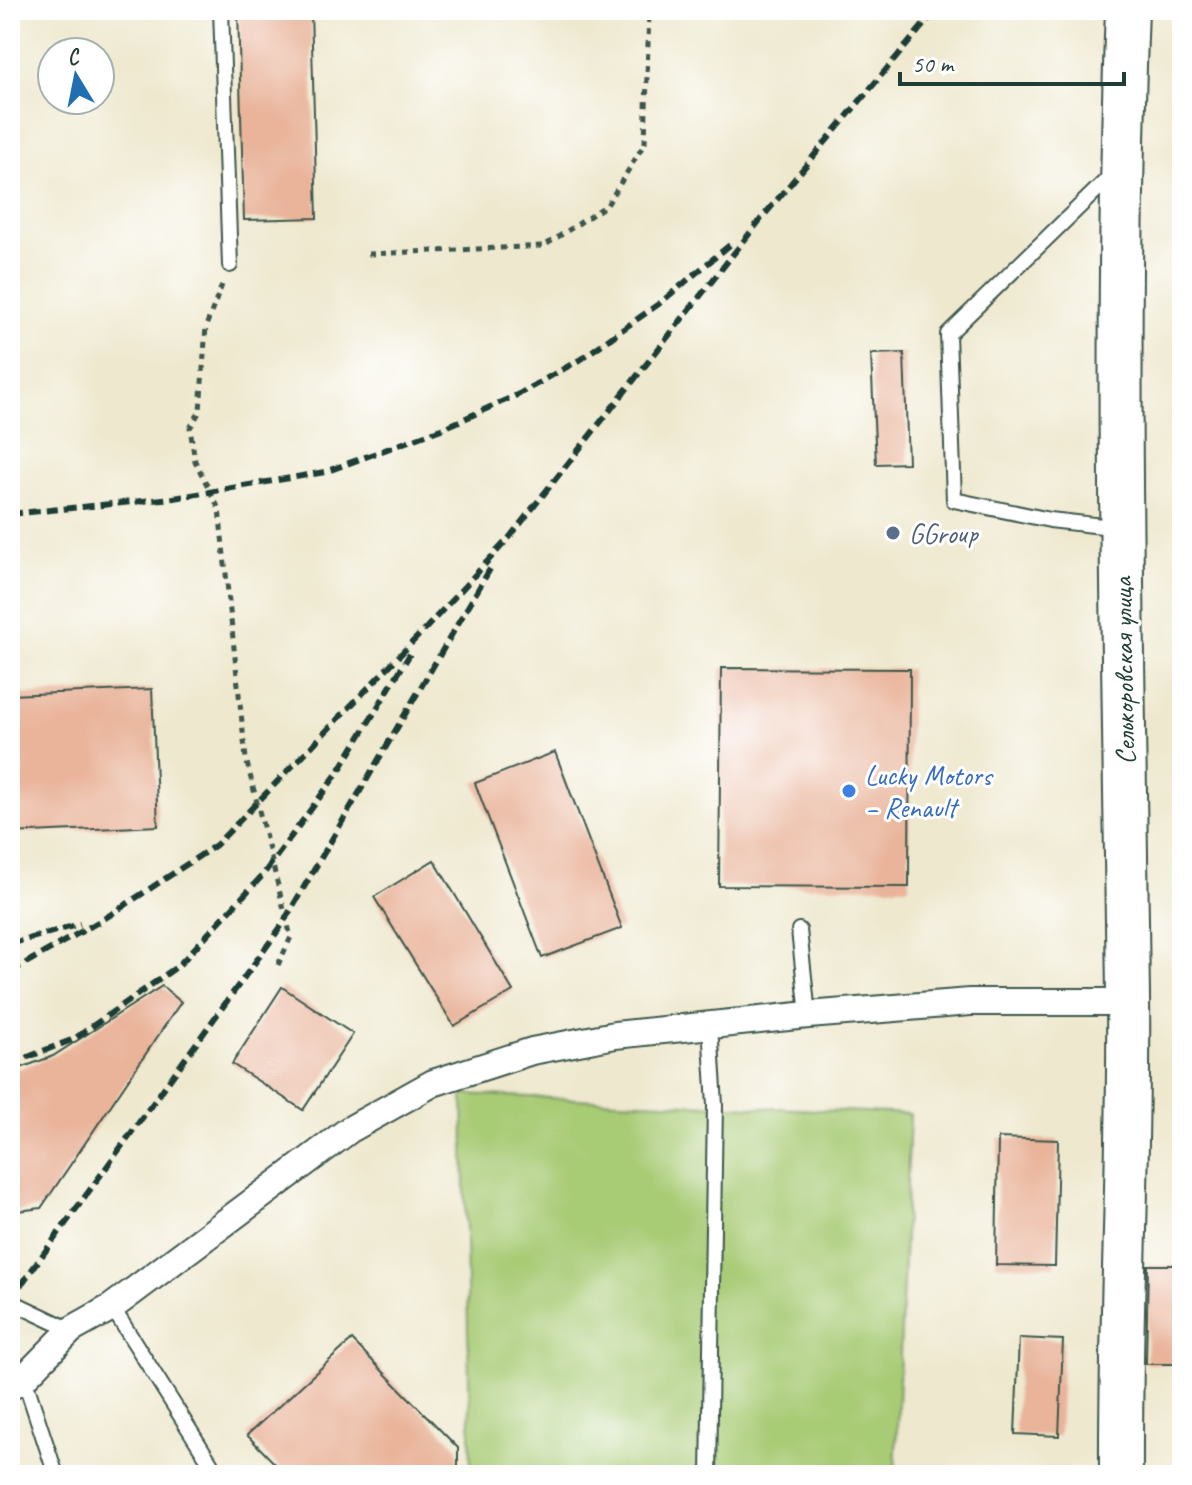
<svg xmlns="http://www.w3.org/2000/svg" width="1192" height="1485" viewBox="0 0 1192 1485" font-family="Caveat,sans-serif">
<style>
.green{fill:#a8cb74;stroke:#648454;stroke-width:2}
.building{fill:#e9b49a}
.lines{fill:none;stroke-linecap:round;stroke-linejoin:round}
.service-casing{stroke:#3e574b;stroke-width:18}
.minor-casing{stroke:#3e574b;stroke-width:30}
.primary-casing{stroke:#3e574b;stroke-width:46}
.path{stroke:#3e574b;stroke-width:5;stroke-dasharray:6 6;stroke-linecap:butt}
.service{stroke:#fff;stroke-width:14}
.minor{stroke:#fff;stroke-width:26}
.primary{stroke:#fff;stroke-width:42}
.rail{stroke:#1f3d34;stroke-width:6;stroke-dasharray:12 6;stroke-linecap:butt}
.service-dot{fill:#5c6f8a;stroke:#fff;stroke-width:3}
.shop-dot{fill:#3f7fe0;stroke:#fff;stroke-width:3}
.labels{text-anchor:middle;stroke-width:6;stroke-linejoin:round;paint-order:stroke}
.service-label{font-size:28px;fill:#4e5e75;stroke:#fff;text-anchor:start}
.street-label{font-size:28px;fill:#1f3d34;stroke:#fff}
.shop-label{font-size:28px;fill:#366cbe;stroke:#fff;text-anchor:start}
</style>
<rect width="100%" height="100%" fill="#fff"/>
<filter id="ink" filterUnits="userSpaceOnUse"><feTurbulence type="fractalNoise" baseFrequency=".0125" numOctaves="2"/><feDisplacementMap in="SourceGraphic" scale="16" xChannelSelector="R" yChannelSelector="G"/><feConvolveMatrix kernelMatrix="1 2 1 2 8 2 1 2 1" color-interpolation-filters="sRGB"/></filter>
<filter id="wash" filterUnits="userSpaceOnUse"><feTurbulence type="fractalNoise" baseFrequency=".006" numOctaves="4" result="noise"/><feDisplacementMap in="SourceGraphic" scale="32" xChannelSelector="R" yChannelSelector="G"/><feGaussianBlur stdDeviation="1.8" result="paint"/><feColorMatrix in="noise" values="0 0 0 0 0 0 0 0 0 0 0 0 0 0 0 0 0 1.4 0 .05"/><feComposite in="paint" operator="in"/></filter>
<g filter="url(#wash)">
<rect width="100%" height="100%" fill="#eee8ce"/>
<!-- green -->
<polygon class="green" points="463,1094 910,1114 895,1475 471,1475"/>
<g id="blocks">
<!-- building -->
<g class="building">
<polygon points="238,10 311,10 317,218 244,220"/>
<polygon points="904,353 908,463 876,464 871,354"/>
<polygon points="721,668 910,669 909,887 719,886"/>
<polygon points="152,689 158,826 10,833 10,695"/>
<polygon points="555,752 622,928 542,958 475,783"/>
<polygon points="434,860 513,991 454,1026 374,897"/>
<polygon points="162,986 181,1002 41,1208 10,1212 10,1072 53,1056"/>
<polygon points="282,987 353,1034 303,1110 232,1064"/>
<polygon points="998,1138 1058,1140 1055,1266 996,1265"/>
<polygon points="1148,1265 1179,1265 1181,1364 1146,1364"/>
<polygon points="1019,1338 1063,1340 1059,1436 1015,1434"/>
<polygon points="352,1340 458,1448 458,1475 286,1475 247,1435"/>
</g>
</g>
</g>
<g filter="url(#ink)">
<use href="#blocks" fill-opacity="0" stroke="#3e574b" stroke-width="2"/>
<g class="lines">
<defs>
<g id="service">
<polyline points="221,10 230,265"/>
<polyline points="1115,172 948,334 954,500 1050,520 1120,528"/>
<polyline points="799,930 808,1015"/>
<polyline points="10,1301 71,1330"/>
<polyline points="112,1307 218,1475"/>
<polyline points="24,1378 56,1475"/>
<polyline points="709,1475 715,1105 710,1026"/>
</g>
<polyline id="minor" points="10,1387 24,1378 71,1330 112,1307 349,1130 433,1083 532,1051 615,1035 808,1015 970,1002 1128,1002"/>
<path id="primary" d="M 1121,1475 C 1120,1315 1130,1156 1128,996 C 1124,668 1114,339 1127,10"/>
</defs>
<!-- service casing -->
<use href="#service" class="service-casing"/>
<!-- minor casing -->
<use href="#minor" class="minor-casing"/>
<!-- primary casing -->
<use href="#primary" class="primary-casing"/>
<!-- path -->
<g class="path">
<polyline points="1045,10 1051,14"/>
<polyline points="368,254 544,246 607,205 645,143 649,10"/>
<polyline points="222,285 206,326 200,411 190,428 195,461 219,509 246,759 291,937 278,965"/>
</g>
<!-- service -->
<use href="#service" class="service"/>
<!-- minor -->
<use href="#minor" class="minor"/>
<!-- primary -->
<use href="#primary" class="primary"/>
<!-- rail -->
<g class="rail">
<polyline points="10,514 174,498 325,472 444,428 519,394 581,359 660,303 731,244"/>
<polyline points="10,944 80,924"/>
<polyline points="10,972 107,917 216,845 427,627 509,538 761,219 936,10"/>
<polyline points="10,1064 74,1039 178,966 262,876 339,771 410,654"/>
<polyline points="10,1300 280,928 490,569"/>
</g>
</g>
</g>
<!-- markers -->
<circle class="service-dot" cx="893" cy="533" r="8"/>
<circle class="shop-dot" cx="849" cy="791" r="8"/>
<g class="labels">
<!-- service labels -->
<g class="service-label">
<text x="909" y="543">GGroup</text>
</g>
<!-- street labels -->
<g class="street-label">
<text transform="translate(1123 671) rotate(-91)" y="10">Селькоровская улица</text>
</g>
<!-- shop labels -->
<g class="shop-label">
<text x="865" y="785">Lucky Motors<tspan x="865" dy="32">– Renault</tspan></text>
</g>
</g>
<!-- margin -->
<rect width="1192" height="1485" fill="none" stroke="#fff" stroke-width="40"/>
<!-- north arrow -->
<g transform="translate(76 76) rotate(350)"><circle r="38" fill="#ffffff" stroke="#a5b1ae" stroke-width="2"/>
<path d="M0-6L14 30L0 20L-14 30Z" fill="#1f6fb2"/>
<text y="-12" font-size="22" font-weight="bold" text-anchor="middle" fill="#1f3d34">С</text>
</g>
<!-- scale -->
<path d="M900 72v12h224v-12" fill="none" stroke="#1f3d34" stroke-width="4"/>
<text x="912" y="72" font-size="24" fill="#1f3d34" stroke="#ffffff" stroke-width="6" paint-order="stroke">50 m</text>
</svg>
